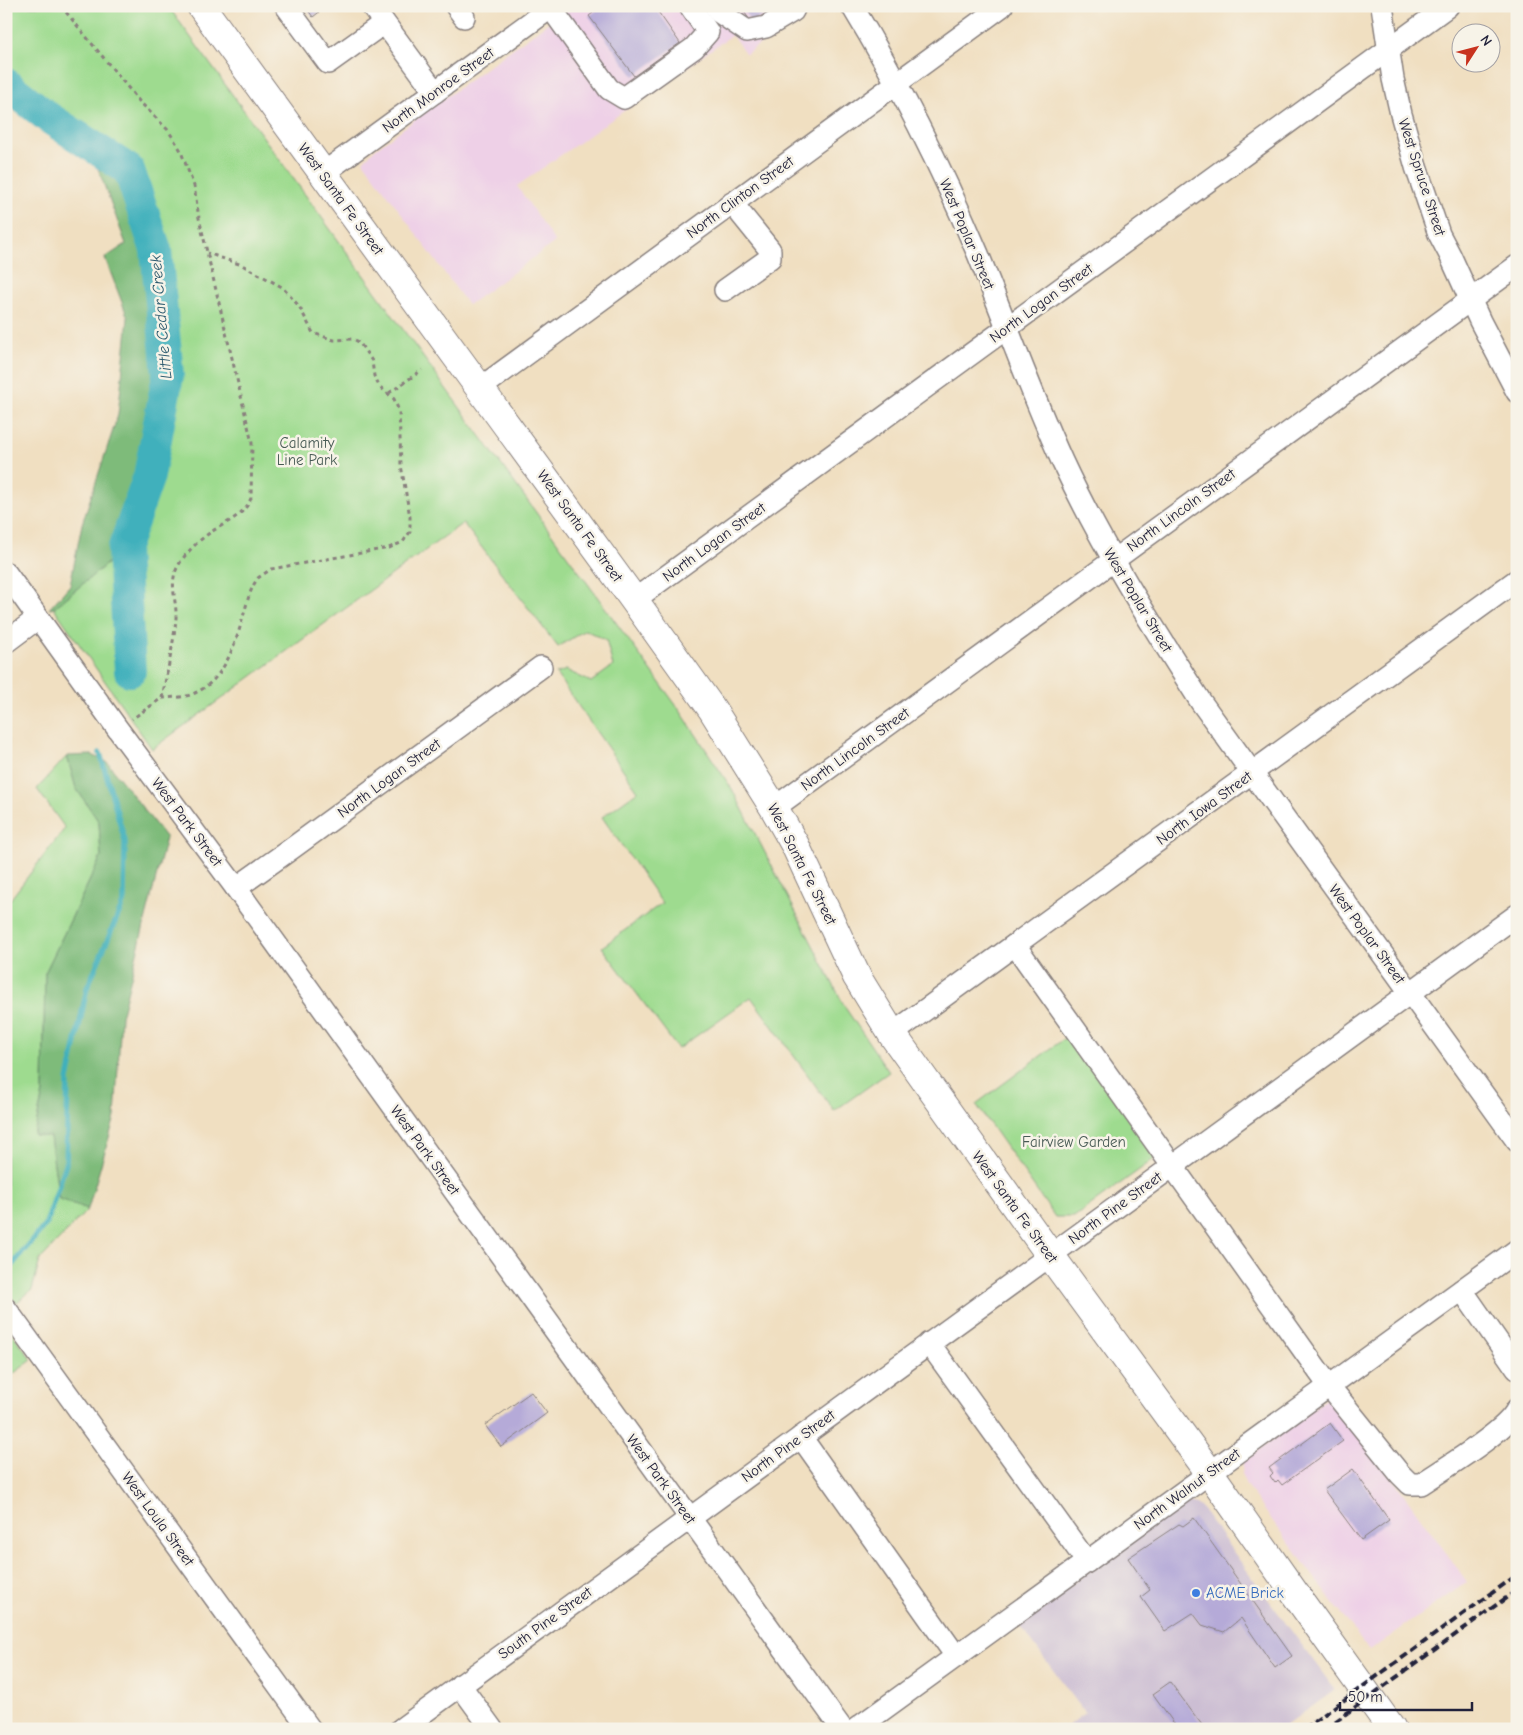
<svg xmlns="http://www.w3.org/2000/svg" width="1523" height="1735" viewBox="0 0 1523 1735" font-family="'Comic Neue',sans-serif">
<style>
.built{fill:#eed0e7}
.industrial{fill:#ccbed3}
.green{fill:#9edb8f;stroke:#607e65}
.forest{fill:#7ebb7a;stroke:#506e5a}
.lines{fill:none;stroke-linecap:round;stroke-linejoin:round}
.stream{stroke:#41b0bc;stroke-width:5.5}
.river{stroke:#41b0bc;stroke-width:32}
.building{fill:#b5aad8}
.minor-casing{stroke:#89807e;stroke-width:24}
.major-casing{stroke:#89807e;stroke-width:30}
.path{stroke:#89807e;stroke-width:3;stroke-dasharray:4 4;stroke-linecap:butt}
.minor{stroke:#fff;stroke-width:21}
.major{stroke:#fff;stroke-width:28}
.rail{stroke:#22223b;stroke-width:4;stroke-dasharray:8 4;stroke-linecap:butt}
.shop-dot{fill:#3f7fe0;stroke:#f7f3e8;stroke-width:2}
.labels{text-anchor:middle;stroke-width:5;stroke-linejoin:round;paint-order:stroke}
.street-label{font-size:15px;fill:#22223b;stroke:#f7f3e8}
.park-label{font-size:15px;fill:#475a54;stroke:#f7f3e8}
.shop-label{font-size:15px;fill:#366cbe;stroke:#f7f3e8;text-anchor:start}
.water-label{font-size:16px;font-style:italic;fill:#2e5b6f;stroke:#f7f3e8}
</style>
<rect width="100%" height="100%" fill="#f7f3e8"/>
<filter id="ink" filterUnits="userSpaceOnUse"><feTurbulence type="fractalNoise" baseFrequency=".02" numOctaves="2"/><feDisplacementMap in="SourceGraphic" scale="10" xChannelSelector="R" yChannelSelector="G"/><feConvolveMatrix kernelMatrix="1 2 1 2 8 2 1 2 1" color-interpolation-filters="sRGB"/></filter>
<filter id="wash" filterUnits="userSpaceOnUse"><feTurbulence type="fractalNoise" baseFrequency=".0096" numOctaves="4" result="noise"/><feDisplacementMap in="SourceGraphic" scale="20" xChannelSelector="R" yChannelSelector="G"/><feGaussianBlur stdDeviation="1.12" result="paint"/><feColorMatrix in="noise" values="0 0 0 0 0 0 0 0 0 0 0 0 0 0 0 0 0 1.4 0 .05"/><feComposite in="paint" operator="in"/></filter>
<g filter="url(#wash)">
<rect width="100%" height="100%" fill="#f0dfc1"/>
<!-- built -->
<g class="built">
<polygon points="571,6 813,6 746,54 732,35 517,186 555,242 468,305 363,161 375,149"/>
<polygon points="1332,1394 1467,1582 1369,1651 1246,1485 1242,1475 1243,1462"/>
</g>
<!-- industrial -->
<polygon class="industrial" points="1191,1503 1196,1504 1201,1508 1335,1690 1281,1729 1064,1729 1085,1713 1018,1623 1178,1507"/>
<!-- green -->
<g class="green">
<polygon points="6,6 168,6 681,712 732,789 846,1009 889,1072 834,1111 751,997 678,1049 602,947 662,903 602,817 638,791 556,674 566,670 591,682 613,666 606,640 585,630 558,647 463,523 152,749 54,608 123,550 149,476 129,170 49,118 6,84"/>
<polygon points="67,756 76,788 99,822 101,857 45,973 43,1093 34,1134 50,1136 59,1199 88,1209 40,1260 32,1290 16,1303 6,1290 6,905 65,828 37,789"/>
<polygon points="1069,1035 1157,1157 1074,1217 1055,1217 976,1104"/>
<polygon points="6,1325 32,1360 6,1379"/>
</g>
<!-- forest -->
<g class="forest">
<polygon points="89,144 129,170 156,250 168,375 149,476 123,550 54,608 49,609 70,585 82,524 118,415 128,318 105,258 126,244"/>
<polygon points="92,755 107,762 166,838 121,1017 115,1117 88,1209 59,1199 50,1137 34,1135 43,1093 45,973 101,857 99,822 76,788 67,756"/>
</g>
<g class="lines">
<!-- stream -->
<polyline class="stream" points="8,1270 46,1224 66,1164 68,1080 87,988 124,901 125,841 100,753"/>
<!-- river -->
<polyline class="river" points="6,84 49,118 129,170 156,250 168,375 149,476 123,550 130,671"/>
</g>
<g id="blocks">
<!-- building -->
<g class="building">
<polygon points="305,6 325,6 322,8 323,9 313,17"/>
<polygon points="602,6 654,6 680,43 634,76 589,16"/>
<polygon points="740,6 775,6 752,23"/>
<polygon points="531,1392 547,1413 501,1447 485,1425"/>
<polygon points="1330,1423 1343,1441 1282,1485 1278,1480 1275,1483 1270,1476 1273,1473 1269,1468"/>
<polygon points="1353,1469 1389,1520 1361,1540 1324,1490"/>
<polygon points="1194,1518 1292,1656 1275,1668 1241,1618 1224,1632 1202,1625 1193,1613 1165,1631 1141,1597 1150,1590 1128,1558 1179,1524 1183,1526"/>
<polygon points="1170,1682 1205,1729 1178,1729 1153,1694"/>
</g>
</g>
</g>
<g filter="url(#ink)">
<use href="#blocks" fill-opacity="0" stroke="#89807e" stroke-width="1"/>
<g class="lines">
<defs>
<g id="minor">
<polyline points="286,6 328,63 384,23"/>
<polyline points="372,6 435,92"/>
<polyline points="456,6 464,17"/>
<polyline points="715,6 719,12 747,31 766,27 793,11 795,6"/>
<path d="M 852,6 C 900,85 942,169 978,254 C 1006,323 1031,393 1062,461 C 1101,545 1151,624 1201,702 L 1517,1141"/>
<polyline points="1382,6 1393,79 1401,114 1416,167 1439,234 1450,255 1480,321 1517,392"/>
<polyline points="551,8 609,89 624,98 694,48 708,32 690,6"/>
<polyline points="322,174 553,6"/>
<polyline points="725,290 770,258 770,250 732,203"/>
<polyline points="479,389 1002,6"/>
<polyline points="6,573 117,728 236,888 842,1729"/>
<polyline points="634,600 1448,6"/>
<polyline points="6,642 38,618"/>
<polyline points="774,808 1517,266"/>
<polyline points="236,888 291,849 541,667"/>
<path d="M 1015,945 L 1329,1386 L 1400,1474 L 1410,1484 L 1421,1484 C 1443,1469 1507,1431 1517,1409"/>
<polyline points="892,1034 1517,580"/>
<polyline points="1462,1290 1517,1369"/>
<polyline points="6,1309 310,1729"/>
<polyline points="929,1343 1087,1562"/>
<polyline points="801,1437 956,1656"/>
<polyline points="460,1685 492,1729"/>
<polyline points="401,1729 1517,915"/>
<polyline points="856,1729 1517,1250"/>
</g>
<polyline id="major" points="201,6 634,600 712,709 774,808 795,845 857,977 892,1034 1050,1255 1210,1473 1303,1605 1392,1729"/>
</defs>
<!-- minor casing -->
<use href="#minor" class="minor-casing"/>
<!-- major casing -->
<use href="#major" class="major-casing"/>
<!-- path -->
<g class="path">
<path d="M 61,6 L 139,101 L 168,130 L 180,149 L 194,186 L 199,218 L 252,443 L 251,498 C 245,515 225,523 211,532 C 198,541 184,554 177,568 C 169,584 177,602 176,618 C 174,643 167,672 162,698 L 132,719"/>
<polyline points="389,393 422,370"/>
<path d="M 162,698 C 171,697 182,698 190,695 C 225,683 236,642 245,610 C 248,599 251,587 258,578 C 262,575 267,572 271,569 L 389,548 L 403,542 L 410,532 L 410,517 L 401,465 L 399,411 L 394,399 L 379,386 L 374,376 L 372,361 L 359,342 L 353,339 L 334,340 L 313,333 L 299,306 L 282,287 L 242,265 L 207,253"/>
</g>
<!-- minor -->
<use href="#minor" class="minor"/>
<!-- major -->
<use href="#major" class="major"/>
<!-- rail -->
<g class="rail">
<polyline points="1304,1729 1517,1575"/>
<polyline points="1325,1729 1517,1590"/>
</g>
</g>
</g>
<!-- markers -->
<circle class="shop-dot" cx="1196" cy="1593" r="5"/>
<g class="labels">
<!-- street labels -->
<g class="street-label">
<text transform="translate(438 90) rotate(-36)" y="5">North Monroe Street</text>
<text transform="translate(1422 177) rotate(72)" y="5">West Spruce Street</text>
<text transform="translate(740 197) rotate(-36)" y="5">North Clinton Street</text>
<text transform="translate(341 199) rotate(54)" y="5">West Santa Fe Street</text>
<text transform="translate(967 234) rotate(67)" y="5">West Poplar Street</text>
<text transform="translate(1041 303) rotate(-36)" y="5">North Logan Street</text>
<text transform="translate(1181 510) rotate(-36)" y="5">North Lincoln Street</text>
<text transform="translate(580 526) rotate(54)" y="5">West Santa Fe Street</text>
<text transform="translate(714 542) rotate(-36)" y="5">North Logan Street</text>
<text transform="translate(1138 600) rotate(59)" y="5">West Poplar Street</text>
<text transform="translate(855 749) rotate(-36)" y="5">North Lincoln Street</text>
<text transform="translate(389 778) rotate(-36)" y="5">North Logan Street</text>
<text transform="translate(1204 808) rotate(-36)" y="5">North Iowa Street</text>
<text transform="translate(187 822) rotate(53)" y="5">West Park Street</text>
<text transform="translate(802 864) rotate(63)" y="5">West Santa Fe Street</text>
<text transform="translate(1367 934) rotate(54)" y="5">West Poplar Street</text>
<text transform="translate(425 1150) rotate(54)" y="5">West Park Street</text>
<text transform="translate(1015 1207) rotate(54)" y="5">West Santa Fe Street</text>
<text transform="translate(1115 1208) rotate(-36)" y="5">North Pine Street</text>
<text transform="translate(788 1446) rotate(-36)" y="5">North Pine Street</text>
<text transform="translate(661 1479) rotate(54)" y="5">West Park Street</text>
<text transform="translate(1187 1489) rotate(-36)" y="5">North Walnut Street</text>
<text transform="translate(158 1519) rotate(54)" y="5">West Loula Street</text>
<text transform="translate(545 1623) rotate(-36)" y="5">South Pine Street</text>
</g>
<!-- park labels -->
<g class="park-label">
<text x="307" y="448">Calamity<tspan x="307" dy="17">Line Park</tspan></text>
<text x="1074" y="1147">Fairview Garden</text>
</g>
<!-- shop labels -->
<g class="shop-label">
<text x="1206" y="1598">ACME Brick</text>
</g>
<!-- water labels -->
<g class="water-label">
<text transform="translate(160 317) rotate(-95)" y="6">Little Cedar Creek</text>
</g>
</g>
<!-- margin -->
<rect width="1523" height="1735" fill="none" stroke="#f7f3e8" stroke-width="25"/>
<!-- north arrow -->
<g transform="translate(1476 48) rotate(54)"><circle r="24" fill="#f7f3e8" stroke="#a29fa3"/>
<path d="M0-4L9 19L0 12L-9 19Z" fill="#c8321e"/>
<text y="-8" font-size="14" font-weight="bold" text-anchor="middle" fill="#22223b">N</text>
</g>
<!-- scale -->
<path d="M1340 1702v8h132v-8" fill="none" stroke="#22223b" stroke-width="2.5"/>
<text x="1348" y="1702" font-size="15" fill="#22223b" stroke="#f7f3e8" stroke-width="4" paint-order="stroke">50 m</text>
</svg>
